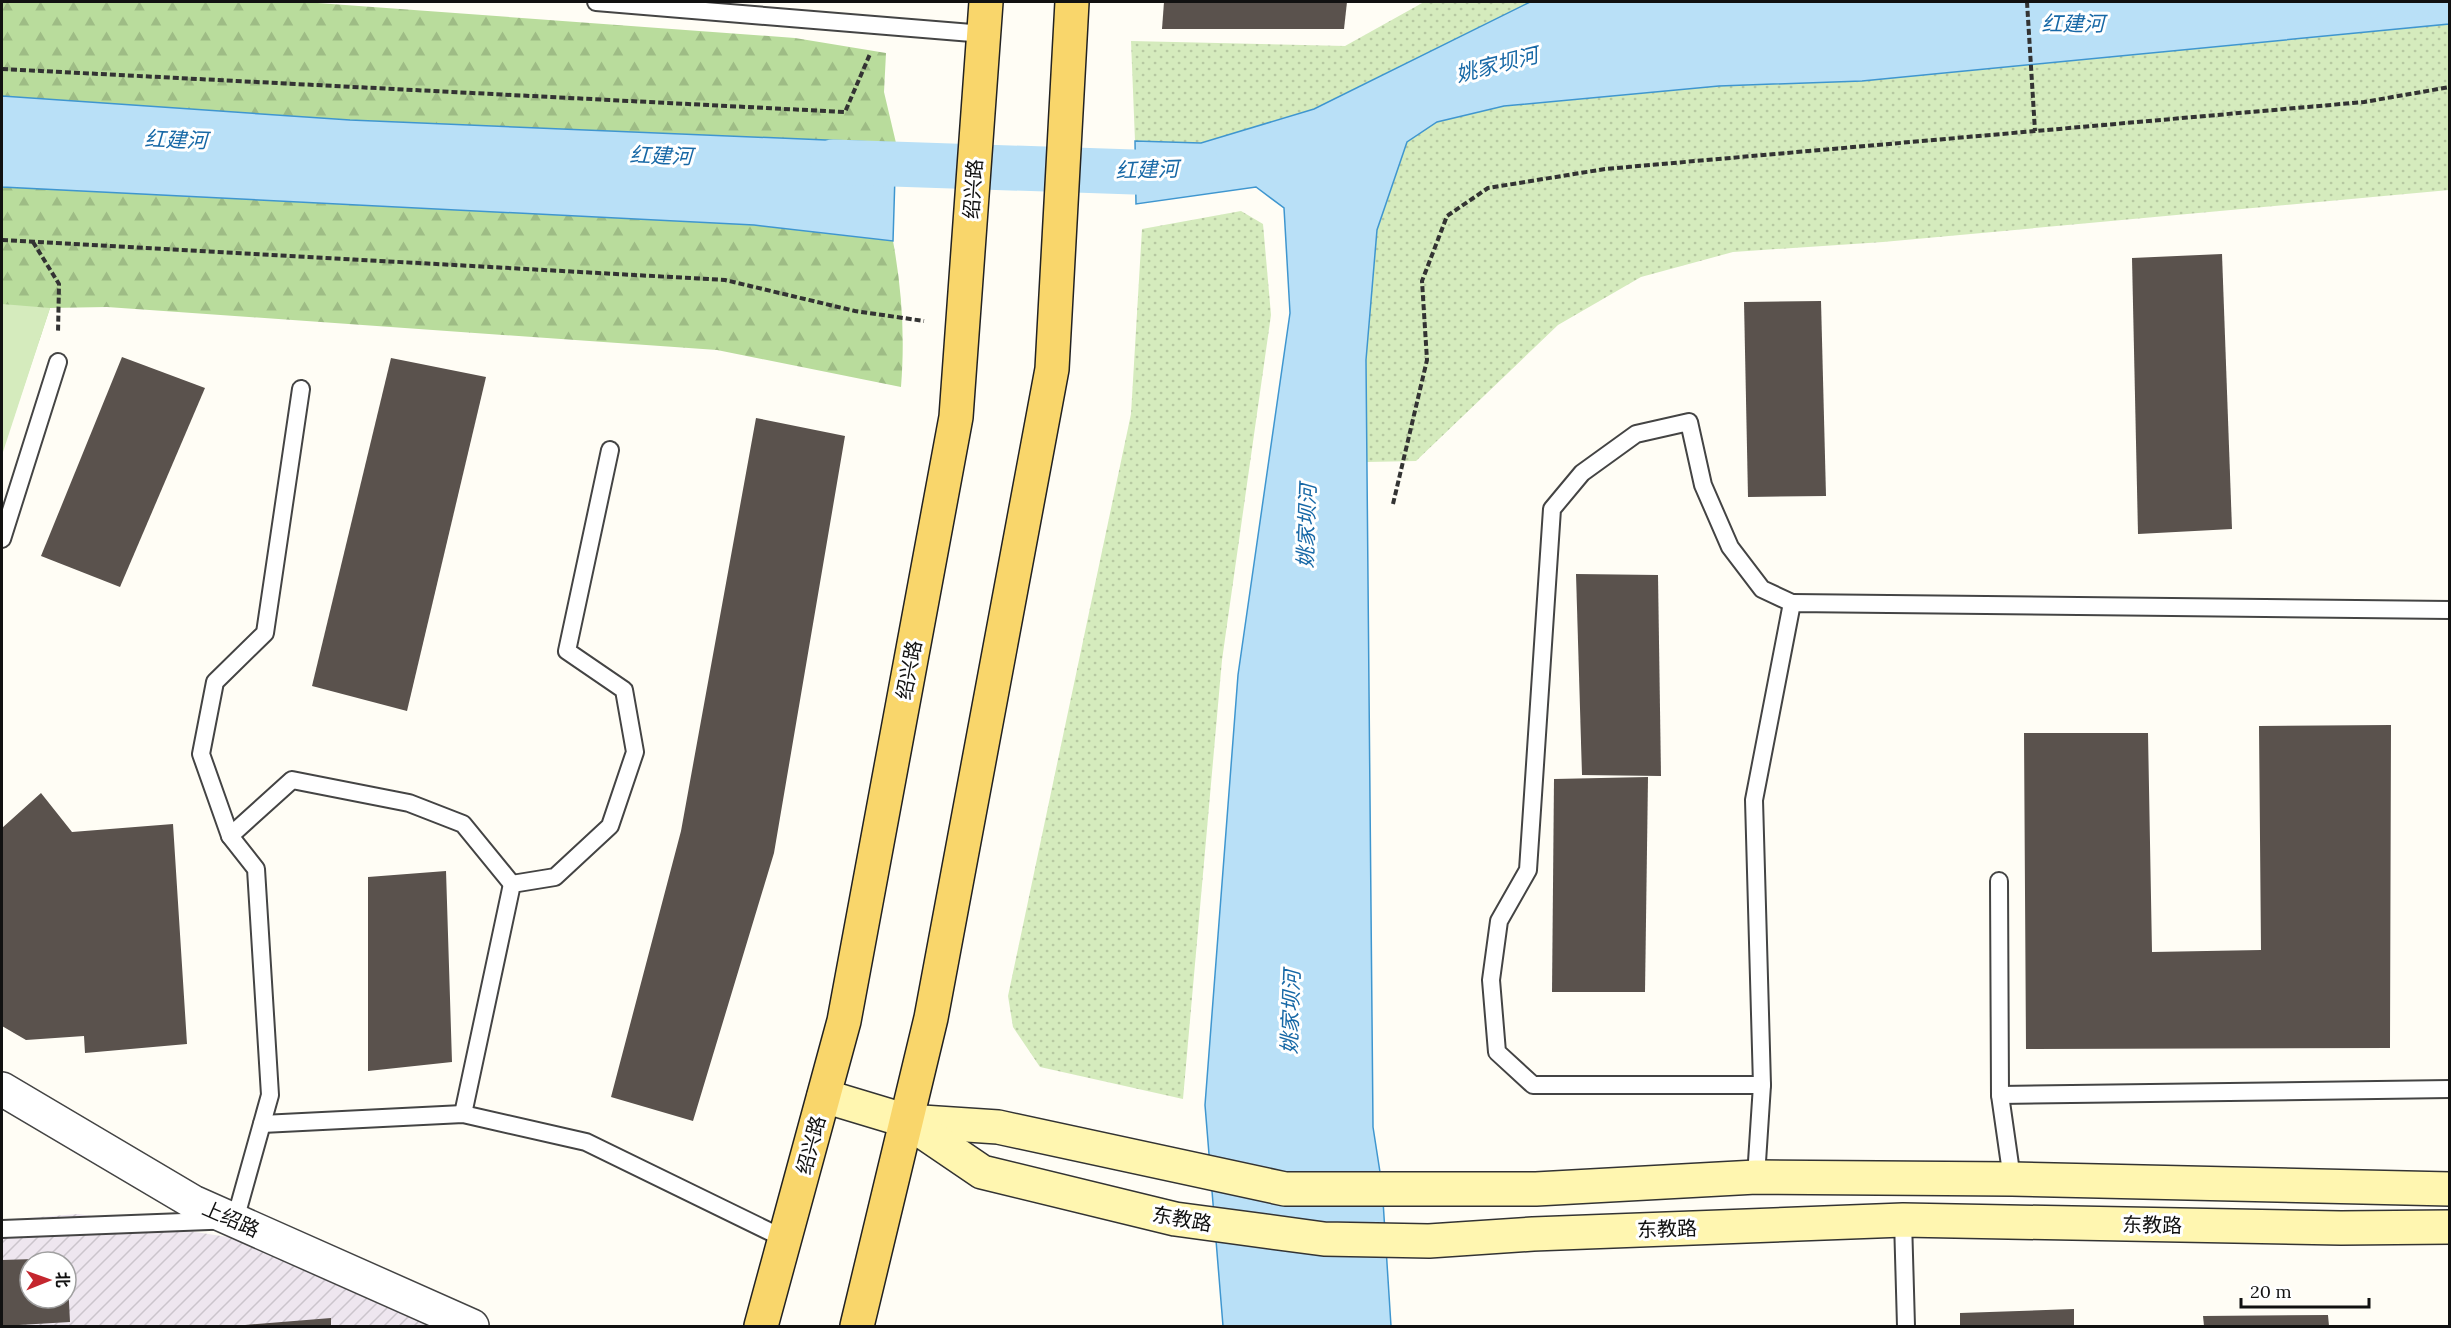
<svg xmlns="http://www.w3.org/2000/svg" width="2451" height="1328" viewBox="0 0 2451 1328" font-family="Lora,'Noto Sans SC',serif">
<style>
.industrial{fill:url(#industrial-furrows);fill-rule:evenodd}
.grass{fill:url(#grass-dots)}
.forest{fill:url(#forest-firs)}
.park{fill:#d5ebbd}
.water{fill:#b9e0f7;stroke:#3f96cf;stroke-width:1.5}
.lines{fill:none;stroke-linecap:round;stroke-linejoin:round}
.canal{stroke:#b9e0f7;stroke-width:45}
.building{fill:#5a524d}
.lane-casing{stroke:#444;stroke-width:20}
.street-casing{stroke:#444;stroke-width:36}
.secondary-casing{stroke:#333;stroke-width:36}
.primary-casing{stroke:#222;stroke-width:36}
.path{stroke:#333;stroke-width:4;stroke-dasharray:6 3;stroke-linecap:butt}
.lane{stroke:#fff;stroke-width:16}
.street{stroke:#fff;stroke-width:33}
.secondary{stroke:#fff6b0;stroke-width:33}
.primary{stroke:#f9d66b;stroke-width:33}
.labels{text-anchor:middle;stroke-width:6;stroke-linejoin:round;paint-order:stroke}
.street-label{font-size:20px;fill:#111;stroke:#fff}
.water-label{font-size:21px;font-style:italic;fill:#1768a6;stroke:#fff}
</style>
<defs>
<pattern id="industrial-furrows" width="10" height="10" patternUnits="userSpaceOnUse" patternTransform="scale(1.5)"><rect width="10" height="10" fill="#eee6ef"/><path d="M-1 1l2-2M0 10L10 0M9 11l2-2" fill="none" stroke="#cbc4cc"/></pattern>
<pattern id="grass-dots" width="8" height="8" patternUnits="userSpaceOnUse" patternTransform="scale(1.5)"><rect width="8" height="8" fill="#d5ebbd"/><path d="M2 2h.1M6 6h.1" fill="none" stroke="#b6c8a1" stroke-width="1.8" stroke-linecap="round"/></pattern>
<pattern id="forest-firs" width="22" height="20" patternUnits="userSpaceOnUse" patternTransform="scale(1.5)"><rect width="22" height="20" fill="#b9dc9c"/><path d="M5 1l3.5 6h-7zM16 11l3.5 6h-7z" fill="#9ebc85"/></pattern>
</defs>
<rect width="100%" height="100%" fill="#fffdf5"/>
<!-- industrial -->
<path class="industrial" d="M 78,1214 L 241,1239 L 433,1326 L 2,1326 L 2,1220 ZM 30,1262 L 66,1262 L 66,1298 L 30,1298 Z"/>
<!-- grass -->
<g class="grass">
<polygon points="1424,2 1530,2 1314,109 1201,143 1135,141 1131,41 1345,46"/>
<polygon points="2449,24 2449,190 1883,242 1733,252 1641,277 1558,325 1416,461 1367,462 1366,360 1377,230 1407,142 1437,122 1504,106 1719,86 1862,81"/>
<polygon points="1241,211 1263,224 1271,315 1222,660 1183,1099 1040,1067 1013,1027 1008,996 1131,414 1142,229"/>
</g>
<!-- forest -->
<g class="forest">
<polygon points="2,2 304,2 795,38 886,53 884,92 896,143 350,120 2,97"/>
<path d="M 2,187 L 754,225 L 893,241 C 902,290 905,337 901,387 L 717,350 L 107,307 L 50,308 L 14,416 L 2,414 Z"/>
</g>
<!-- park -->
<polygon class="park" points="2,304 50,308 2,455"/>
<!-- water -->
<g class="water">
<polygon points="1530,2 2449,2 2449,24 1862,81 1719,86 1504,106 1437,122 1407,142 1377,230 1366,360 1373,1127 1382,1185 1391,1326 1223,1326 1205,1105 1238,675 1290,313 1284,208 1256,187 1136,204 1135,141 1201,143 1314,109"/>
<polygon points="2,96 350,120 896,143 893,241 754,225 2,187"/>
</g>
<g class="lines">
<!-- canal -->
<polyline class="canal" points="833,162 1163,173 1198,167"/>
</g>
<!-- building -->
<g class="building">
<polygon points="1164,2 1347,2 1344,29 1162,29"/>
<polygon points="2222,254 2232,529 2138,534 2132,258"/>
<polygon points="1821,301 1826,496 1748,497 1744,302"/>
<polygon points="122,357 205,388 120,587 41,556"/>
<polygon points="391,358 486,377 407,711 312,686"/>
<polygon points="756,418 845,436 774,853 693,1121 611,1097 681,831"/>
<polygon points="1576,574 1658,575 1661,776 1582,775"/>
<polygon points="2391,725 2390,1048 2026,1049 2024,733 2148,733 2152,952 2261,950 2259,726"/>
<polygon points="1648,777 1645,992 1552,992 1554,779"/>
<polygon points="41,793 72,832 173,824 187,1044 85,1053 84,1036 26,1040 2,1026 2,828"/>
<polygon points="446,871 452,1062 368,1071 368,877"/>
<polygon points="66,1258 67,1262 30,1262 30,1298 66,1298 66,1282 68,1282 70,1322 2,1326 2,1260"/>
<polygon points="2074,1309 2074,1326 1960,1326 1960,1313"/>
<polygon points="2328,1315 2329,1326 2204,1326 2203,1316"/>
<polygon points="331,1318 331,1326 245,1326 245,1325"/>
</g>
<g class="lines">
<defs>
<g id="lane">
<polyline points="596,2 984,34"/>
<polyline points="2,539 58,362"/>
<polyline points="230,836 292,780 409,803 463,824 512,884"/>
<polyline points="1999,881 2000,1095 2012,1179"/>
<polyline points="1762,1085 1533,1085 1497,1052 1491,980 1499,921 1528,870 1552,509 1582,473 1636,434 1689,422 1703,485 1730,547 1762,589 1792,603"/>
<polyline points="2000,1095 2450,1089"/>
<polyline points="463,1114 512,884 555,877 610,826 635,752 624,690 567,651 610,450"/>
<polyline points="262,1124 463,1114 586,1142 785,1239"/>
<polyline points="1756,1177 1762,1085 1754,800 1792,603 2450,610"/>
<polyline points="1903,1220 1906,1326"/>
<polyline points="2,1229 235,1220 270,1095 256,869 230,836 201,754 215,682 265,633 301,389"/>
</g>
<polyline id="street" points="2,1089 193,1202 472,1326"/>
<g id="secondary">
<polyline points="824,1096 907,1121 998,1127 1285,1189 1536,1189 1756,1177 2012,1179 2450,1189"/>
<polyline points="907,1121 982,1172 1175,1219 1324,1239 1429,1241 1533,1234 1903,1220 2341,1228 2450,1227"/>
</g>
<g id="primary">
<polyline points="761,1326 844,1021 956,417 986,2"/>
<polyline points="857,1326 931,1018 1052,369 1072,2"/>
</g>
</defs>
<!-- lane casing -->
<use href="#lane" class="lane-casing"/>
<!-- street casing -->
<use href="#street" class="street-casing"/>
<!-- secondary casing -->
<use href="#secondary" class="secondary-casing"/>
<!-- primary casing -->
<use href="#primary" class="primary-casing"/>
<!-- path -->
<g class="path">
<polyline points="2027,2 2035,131"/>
<polyline points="2,69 845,112 870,54"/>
<polyline points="2,240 725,280 855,311 924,321"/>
<polyline points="33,242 59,284 58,333"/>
<polyline points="1393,504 1427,360 1422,281 1447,216 1488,188 1605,169 2364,102 2450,87"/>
</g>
<!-- lane -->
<use href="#lane" class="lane"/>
<!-- street -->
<use href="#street" class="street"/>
<!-- secondary -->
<use href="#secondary" class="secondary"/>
<!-- primary -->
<use href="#primary" class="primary"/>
</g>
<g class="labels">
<!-- street labels -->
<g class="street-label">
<text transform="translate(973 189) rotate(-86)" y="7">绍兴路</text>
<text transform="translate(909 670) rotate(-79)" y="7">绍兴路</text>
<text transform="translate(811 1145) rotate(-75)" y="7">绍兴路</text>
<text transform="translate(231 1219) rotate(24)" y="7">上绍路</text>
<text transform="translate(1182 1219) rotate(10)" y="7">东教路</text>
<text transform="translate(2152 1225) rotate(1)" y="7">东教路</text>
<text transform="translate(1667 1229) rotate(-2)" y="7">东教路</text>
</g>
<!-- water labels -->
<g class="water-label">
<text x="2073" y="31">红建河</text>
<text transform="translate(1497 65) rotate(-14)" y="7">姚家坝河</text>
<text transform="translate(176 140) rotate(2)" y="7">红建河</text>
<text transform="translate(661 156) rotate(2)" y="7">红建河</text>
<text transform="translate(1147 170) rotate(-2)" y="7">红建河</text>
<text transform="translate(1307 526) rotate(-88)" y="7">姚家坝河</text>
<text transform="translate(1291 1012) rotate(-88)" y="7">姚家坝河</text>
</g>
</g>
<!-- border -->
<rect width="2451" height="1328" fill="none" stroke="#111111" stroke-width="6"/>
<!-- north arrow -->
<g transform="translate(48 1280) rotate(89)"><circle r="28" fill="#ffffff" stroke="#a0a0a0" stroke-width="1.5"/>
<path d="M0-4.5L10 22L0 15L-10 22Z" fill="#c4262e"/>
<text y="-9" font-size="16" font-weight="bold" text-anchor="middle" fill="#111111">北</text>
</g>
<!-- scale -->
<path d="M2241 1298v9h128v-9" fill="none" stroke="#111111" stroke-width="3"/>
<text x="2250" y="1298" font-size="18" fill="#111111" stroke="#ffffff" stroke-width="4.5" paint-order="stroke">20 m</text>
</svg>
